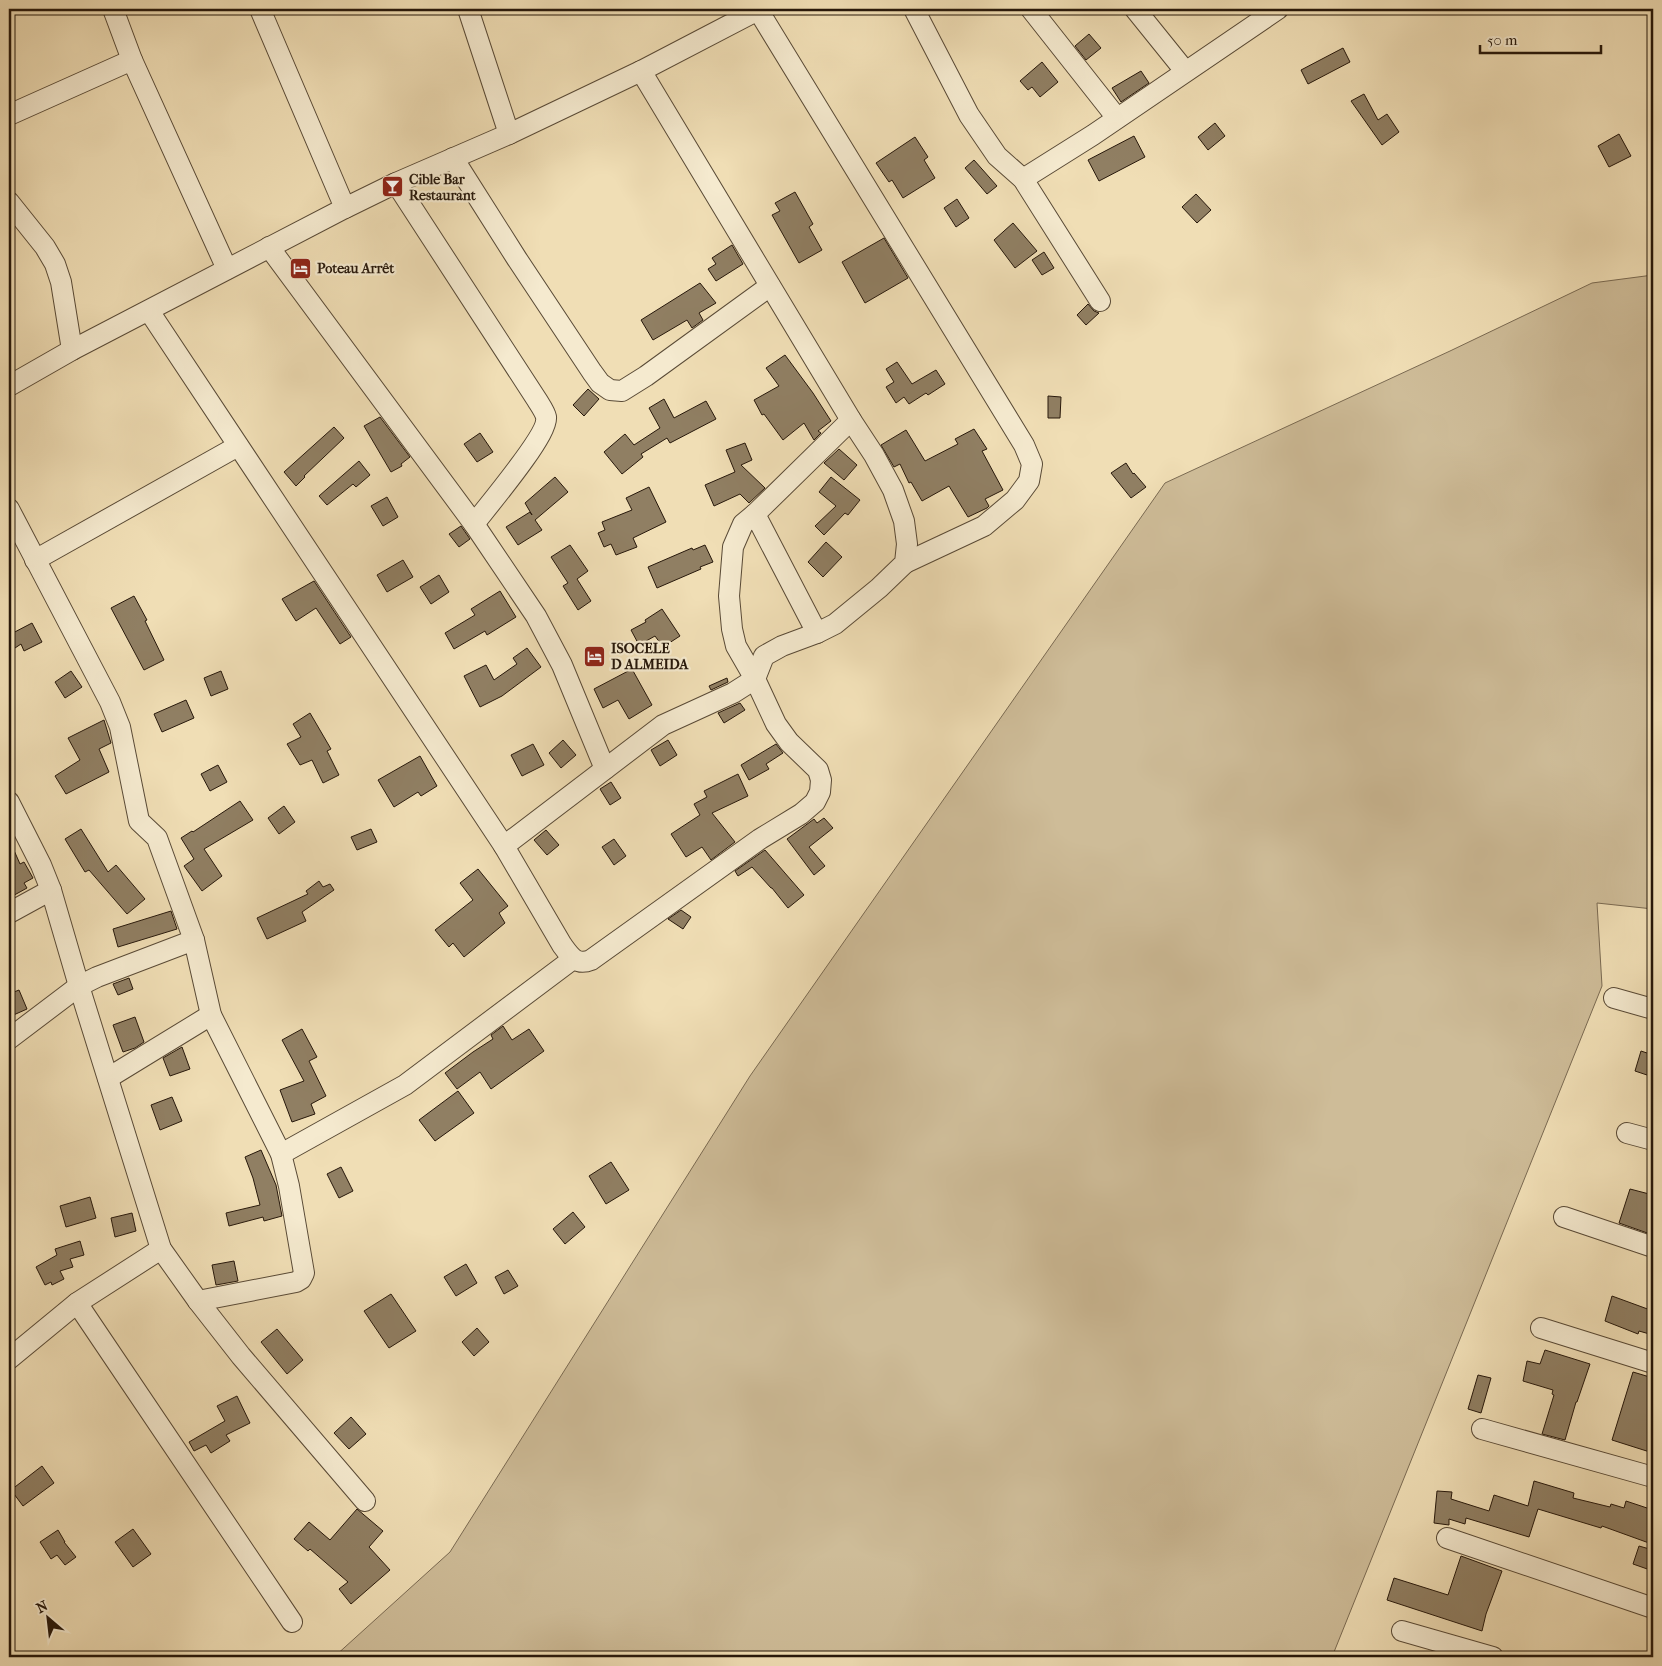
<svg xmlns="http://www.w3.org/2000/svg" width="1662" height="1666" viewBox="0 0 1662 1666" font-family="'IM FELL French Canon',serif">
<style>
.green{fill:#cebc98;stroke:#7a6a52}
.building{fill:#907f63;stroke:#27180b}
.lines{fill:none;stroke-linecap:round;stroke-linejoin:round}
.minor-casing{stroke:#594a36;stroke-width:22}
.minor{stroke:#f5eacf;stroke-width:20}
.labels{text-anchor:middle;stroke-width:4.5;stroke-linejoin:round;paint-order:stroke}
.poi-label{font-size:14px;font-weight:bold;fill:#27180b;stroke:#f5eacf;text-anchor:start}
</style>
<rect width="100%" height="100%" fill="#f0deb5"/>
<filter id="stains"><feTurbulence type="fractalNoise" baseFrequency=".004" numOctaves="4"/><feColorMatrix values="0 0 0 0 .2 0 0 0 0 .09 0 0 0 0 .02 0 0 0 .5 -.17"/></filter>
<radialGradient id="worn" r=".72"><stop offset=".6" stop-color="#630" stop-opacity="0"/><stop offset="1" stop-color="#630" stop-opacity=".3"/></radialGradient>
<!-- green -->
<polygon class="green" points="1653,275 1653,909 1597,903 1602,986 1332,1657 334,1657 450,1552 750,1076 1165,483 1450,351 1592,283"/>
<!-- building -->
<g class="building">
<polygon points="1089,34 1101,48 1086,60 1075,46"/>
<polygon points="1343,48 1350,62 1308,84 1301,70"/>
<polygon points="1042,62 1058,82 1040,97 1032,87 1028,90 1020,81"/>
<polygon points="1141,71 1149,83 1121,102 1112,88"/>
<polygon points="1364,94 1378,120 1387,114 1399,132 1382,145 1351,101"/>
<polygon points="1215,123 1225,136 1208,150 1198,137"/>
<polygon points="1619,134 1631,156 1609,167 1598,146"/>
<polygon points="1134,136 1145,157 1099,181 1088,160"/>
<polygon points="915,137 928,157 924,160 935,178 903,198 892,180 889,182 876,163"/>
<polygon points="974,160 997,186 987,194 965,168"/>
<polygon points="795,192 813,224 809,227 822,250 799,263 772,215 780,211 775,203"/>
<polygon points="1196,194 1211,210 1197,223 1182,207"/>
<polygon points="957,199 969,218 956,227 944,208"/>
<polygon points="1013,223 1037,251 1015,268 994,240"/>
<polygon points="884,238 908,278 865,303 842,262"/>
<polygon points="732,245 743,264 716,281 708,269 716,264 712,258"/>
<polygon points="1044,252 1054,268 1042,275 1032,260"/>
<polygon points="700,283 716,303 699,313 703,320 692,328 687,320 653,340 641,320"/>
<polygon points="1088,304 1094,311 1099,313 1086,325 1077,315"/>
<polygon points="785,355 813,393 831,421 818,431 821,433 814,440 804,423 783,440 764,414 762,415 754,400 779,386 766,368"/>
<polygon points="897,362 912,384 936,370 945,384 928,395 926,393 909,404 904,397 896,403 886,387 894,382 886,369"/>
<polygon points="588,389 599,399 584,416 573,405"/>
<polygon points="1048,396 1061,397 1060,418 1048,418"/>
<polygon points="664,399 674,418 706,401 716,419 670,443 667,438 641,454 643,457 622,474 604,452 625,434 634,445 660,428 649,408"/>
<polygon points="380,417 410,457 401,464 402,466 391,472 364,426"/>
<polygon points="334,427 344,438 304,476 305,477 296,486 284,472"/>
<polygon points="974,429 987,449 982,451 1003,490 985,499 989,506 987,508 968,517 949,486 922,501 911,482 909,483 900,464 894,467 881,445 906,430 925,461 958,444 955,439"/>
<polygon points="480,433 493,452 477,462 464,444"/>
<polygon points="745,443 752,460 741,465 765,488 749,503 740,494 714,506 705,485 735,472 726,450"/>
<polygon points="839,449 857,465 844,480 824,463"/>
<polygon points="359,461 370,475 356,487 353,484 327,505 319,496"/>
<polygon points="1126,463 1133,474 1134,473 1146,487 1131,498 1111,473"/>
<polygon points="555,477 568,492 535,520 542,530 518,545 506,527 530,512 532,515 525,503"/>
<polygon points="831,477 860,500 848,515 845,513 824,535 815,526 836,506 819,492"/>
<polygon points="649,487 666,522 633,538 637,547 616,555 611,544 604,547 598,533 605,530 602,522 632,510 626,498"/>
<polygon points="387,497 398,517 383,526 371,506"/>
<polygon points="461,526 470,539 459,547 449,534"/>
<polygon points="826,542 842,557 823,577 808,562"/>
<polygon points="570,545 588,571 577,579 591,601 578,610 563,586 568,583 551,557"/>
<polygon points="705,545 713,562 700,567 701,569 657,588 648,567 692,548 693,550"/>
<polygon points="403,560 413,577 387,592 377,575"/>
<polygon points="439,575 449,592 431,604 420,587"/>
<polygon points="314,581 351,637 340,644 316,608 296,621 282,599"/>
<polygon points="500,591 516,617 487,635 485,631 454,649 445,633 475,615 471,609"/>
<polygon points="134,596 147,620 145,621 164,660 144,670 111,608"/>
<polygon points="662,609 680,636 663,647 655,636 639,645 631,630 646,622 645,620"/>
<polygon points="32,623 42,642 24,651 21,644 9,652 9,635"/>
<polygon points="527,648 541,667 502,696 480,707 464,676 486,665 494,680 517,664 513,658"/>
<polygon points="632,669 652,705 629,719 618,700 603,708 594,689"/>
<polygon points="71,671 82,687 65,698 55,682"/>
<polygon points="221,671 228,689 211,696 204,678"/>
<polygon points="727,678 728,682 711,690 709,686"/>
<polygon points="186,700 194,718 162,732 154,714"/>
<polygon points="740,703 745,710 724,723 718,713"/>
<polygon points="310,713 331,749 327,751 339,775 323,783 312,760 300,765 287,744 301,737 293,724"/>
<polygon points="104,720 111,743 99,749 109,772 66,794 55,776 80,760 68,738"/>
<polygon points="563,740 576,755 561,768 549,753"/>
<polygon points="668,740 677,755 660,766 651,750"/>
<polygon points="533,744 544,765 522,776 511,755"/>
<polygon points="776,744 783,753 766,764 769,769 749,780 741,765"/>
<polygon points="420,756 437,786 421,796 418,792 394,807 378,780"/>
<polygon points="218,765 227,782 210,791 201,774"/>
<polygon points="738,774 748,796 712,813 735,842 711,860 702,847 686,857 671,834 700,815 694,804 707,797 704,791"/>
<polygon points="611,782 621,798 610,805 600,789"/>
<polygon points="240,801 253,820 204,849 222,876 202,891 184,866 194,859 181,838 192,831 193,832"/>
<polygon points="284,806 295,822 279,834 268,818"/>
<polygon points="824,818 833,828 809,847 825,866 814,875 787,839 814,819 817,823"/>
<polygon points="81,829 108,872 116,865 145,899 127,914 89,870 85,872 65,839"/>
<polygon points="371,829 377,842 357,850 351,837"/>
<polygon points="546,830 559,845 547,855 534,840"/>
<polygon points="9,839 20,864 24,862 33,878 24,883 27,888 9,898"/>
<polygon points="614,839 626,856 614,865 602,847"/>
<polygon points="765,850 804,895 788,908 772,888 771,888 752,867 738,876 735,871"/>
<polygon points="478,869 508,906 499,913 505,923 464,957 453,943 449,947 435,930 473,900 460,883"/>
<polygon points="319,881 323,887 330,884 334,890 302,912 306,921 267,939 257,918 308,894 306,891"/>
<polygon points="681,910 691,917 683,929 668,919"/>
<polygon points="171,911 177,929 118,947 113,929"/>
<polygon points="129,978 133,989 118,995 113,984"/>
<polygon points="19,990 27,1009 9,1017 9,994"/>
<polygon points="135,1017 144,1042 135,1048 123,1052 113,1025"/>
<polygon points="503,1026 512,1040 529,1029 544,1051 491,1089 480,1072 457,1089 445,1073 473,1052 493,1039 491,1035"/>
<polygon points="302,1029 317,1057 309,1061 326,1096 311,1104 315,1114 292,1122 280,1090 304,1081 282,1040"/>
<polygon points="182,1047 190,1069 170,1076 163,1058"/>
<polygon points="1641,1051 1653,1055 1653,1077 1635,1071"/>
<polygon points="458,1091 474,1113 435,1141 419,1120"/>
<polygon points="172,1097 182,1121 160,1130 151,1105"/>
<polygon points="261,1150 276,1185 282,1216 264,1221 263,1217 229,1226 226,1213 260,1205 253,1178 245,1157"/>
<polygon points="611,1162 629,1190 606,1204 589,1176"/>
<polygon points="341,1167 353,1191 339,1198 327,1174"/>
<polygon points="1630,1189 1653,1195 1653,1235 1619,1223"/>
<polygon points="90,1197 96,1218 66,1227 60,1206"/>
<polygon points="573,1212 585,1227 565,1244 553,1229"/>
<polygon points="132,1213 136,1231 115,1237 111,1218"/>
<polygon points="80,1241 84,1255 70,1259 73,1267 60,1271 64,1279 52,1285 51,1282 45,1285 36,1267 57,1255 55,1249"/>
<polygon points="234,1261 238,1281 216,1285 212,1265"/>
<polygon points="466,1264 477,1283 456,1296 444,1277"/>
<polygon points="508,1270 518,1286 504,1294 495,1277"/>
<polygon points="391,1294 416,1331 389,1348 364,1311"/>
<polygon points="1612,1296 1653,1311 1653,1335 1639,1331 1638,1334 1605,1321"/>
<polygon points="477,1328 489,1342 474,1356 462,1342"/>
<polygon points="277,1329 303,1360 287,1374 261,1342"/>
<polygon points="1545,1350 1590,1364 1577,1402 1576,1402 1565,1440 1542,1434 1554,1395 1552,1394 1553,1390 1523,1381 1527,1361 1540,1364"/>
<polygon points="1633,1372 1653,1378 1653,1453 1612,1440"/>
<polygon points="1478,1375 1491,1378 1481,1413 1468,1409"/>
<polygon points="237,1396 250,1423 226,1435 230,1441 211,1453 206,1445 194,1451 189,1442 225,1421 217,1406"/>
<polygon points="351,1417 366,1434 349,1449 334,1433"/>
<polygon points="42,1466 54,1483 23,1506 11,1490"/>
<polygon points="1534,1481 1574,1493 1573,1498 1610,1507 1611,1504 1624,1508 1626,1501 1653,1510 1653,1530 1649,1543 1602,1526 1601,1528 1538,1509 1529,1537 1466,1518 1465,1524 1449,1519 1449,1525 1434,1523 1437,1491 1452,1492 1451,1499 1489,1511 1494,1495 1528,1506"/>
<polygon points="357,1509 383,1531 369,1547 390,1570 351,1604 339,1589 348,1582 310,1549 308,1551 294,1539 309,1522 330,1540"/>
<polygon points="133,1529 151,1554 133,1567 115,1542"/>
<polygon points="58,1530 65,1542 64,1542 76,1557 65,1565 57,1555 51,1559 40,1542"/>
<polygon points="1639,1546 1653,1550 1653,1571 1633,1564"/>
<polygon points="1461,1556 1502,1571 1486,1614 1482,1631 1387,1600 1394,1578 1448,1595"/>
</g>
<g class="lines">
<defs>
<g id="minor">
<polyline points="113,9 132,60 227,269"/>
<polyline points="260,9 345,208"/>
<polyline points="468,9 509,134"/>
<polyline points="914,9 969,115 997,156 1023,179 1100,301"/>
<polyline points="1031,9 1117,118"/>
<polyline points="1135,9 1185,71"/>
<polyline points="758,10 1024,445 1032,464 1029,481 1015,500 984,526 905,563"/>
<polyline points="9,115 132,60"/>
<polyline points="453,158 517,259 592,372 600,383 610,390 622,391 646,376 770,286"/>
<polyline points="1023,179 1093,135 1278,9"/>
<path d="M 396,183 L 537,400 C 540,405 545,412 546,417 C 549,434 487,507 474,524"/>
<polyline points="9,202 45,247 55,264 61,282 72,350"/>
<polyline points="269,247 474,524 536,616 562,665 605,769"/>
<path d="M 149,311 L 504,846 L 562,945 C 570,956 576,966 591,960 L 760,839 L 801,814 L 815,802 L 820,792 L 821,780 L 818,770 L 789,742 L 776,724 L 755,679 L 736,646 L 732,629 L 729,596 L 733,547 L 743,524 L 755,514"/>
<polyline points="9,386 72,350 345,208 396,183 509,134 641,71 760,9"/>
<polyline points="9,509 110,702 120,727 139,821 157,838 194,940 211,1015 281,1154 289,1186 304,1273 301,1279 296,1282 198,1301"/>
<polyline points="35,560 238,446"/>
<polyline points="817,633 755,514 851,420"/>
<polyline points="9,802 41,865 51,890 79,986 161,1249 198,1301 241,1356 365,1501"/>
<polyline points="504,846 663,725 733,693 755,679 764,656 782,646 817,633 835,624 879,588 905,563 907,544 904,521 893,490 874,455 851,420 641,71"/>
<polyline points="9,913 51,890"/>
<polyline points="1614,998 1653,1009"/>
<polyline points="9,1039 79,986 97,977 194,940"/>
<polyline points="108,1078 211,1015"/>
<polyline points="1627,1133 1653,1140"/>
<polyline points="281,1154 405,1085 573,959"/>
<polyline points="1564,1217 1653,1247"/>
<polyline points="77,1303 292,1622"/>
<polyline points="1541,1328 1653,1363"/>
<polyline points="9,1359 77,1303 161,1249"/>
<polyline points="1482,1429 1653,1477"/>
<polyline points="1447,1538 1653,1608"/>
<polyline points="1402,1631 1493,1657"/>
</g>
</defs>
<!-- minor casing -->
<use href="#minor" class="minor-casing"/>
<!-- minor -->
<use href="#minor" class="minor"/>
</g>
<!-- icons -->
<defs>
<symbol id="bar-square" viewBox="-11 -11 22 22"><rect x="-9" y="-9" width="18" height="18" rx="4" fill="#8f2418" stroke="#f5eacf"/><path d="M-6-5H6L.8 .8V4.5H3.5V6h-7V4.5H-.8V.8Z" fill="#fff"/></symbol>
<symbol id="hotel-square" viewBox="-11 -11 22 22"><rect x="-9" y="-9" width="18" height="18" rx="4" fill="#8f2418" stroke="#f5eacf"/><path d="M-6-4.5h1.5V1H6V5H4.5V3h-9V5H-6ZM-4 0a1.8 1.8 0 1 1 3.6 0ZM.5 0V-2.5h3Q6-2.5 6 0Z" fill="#fff"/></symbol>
</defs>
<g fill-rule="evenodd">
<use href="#bar-square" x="380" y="174" width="25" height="25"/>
<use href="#hotel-square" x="288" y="256" width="25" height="25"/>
<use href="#hotel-square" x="582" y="644" width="25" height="25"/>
</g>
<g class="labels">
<!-- poi labels -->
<g class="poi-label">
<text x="409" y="184">Cible Bar<tspan x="409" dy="16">Restaurant</tspan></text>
<text x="317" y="273">Poteau Arrêt</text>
<text x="611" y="653">ISOCELE<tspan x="611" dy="16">D ALMEIDA</tspan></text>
</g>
</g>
<!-- margin -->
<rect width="1662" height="1666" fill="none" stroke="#f0deb5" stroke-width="30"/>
<rect x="10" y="10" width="1642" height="1646" fill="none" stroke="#27180b" stroke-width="2.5"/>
<rect x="15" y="15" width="1632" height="1636" fill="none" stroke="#27180b"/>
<!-- north arrow -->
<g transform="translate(48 1618) rotate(332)" stroke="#f5eacf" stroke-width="4" paint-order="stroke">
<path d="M0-4L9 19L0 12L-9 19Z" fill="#27180b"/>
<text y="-8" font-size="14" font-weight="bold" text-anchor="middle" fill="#27180b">N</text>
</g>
<!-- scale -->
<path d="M1480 45v8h121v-8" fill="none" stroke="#27180b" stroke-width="2.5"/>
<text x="1487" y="45" font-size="15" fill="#27180b" stroke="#f5eacf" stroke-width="4" paint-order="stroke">50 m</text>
<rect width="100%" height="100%" filter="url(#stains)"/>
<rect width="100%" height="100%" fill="url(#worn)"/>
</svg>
